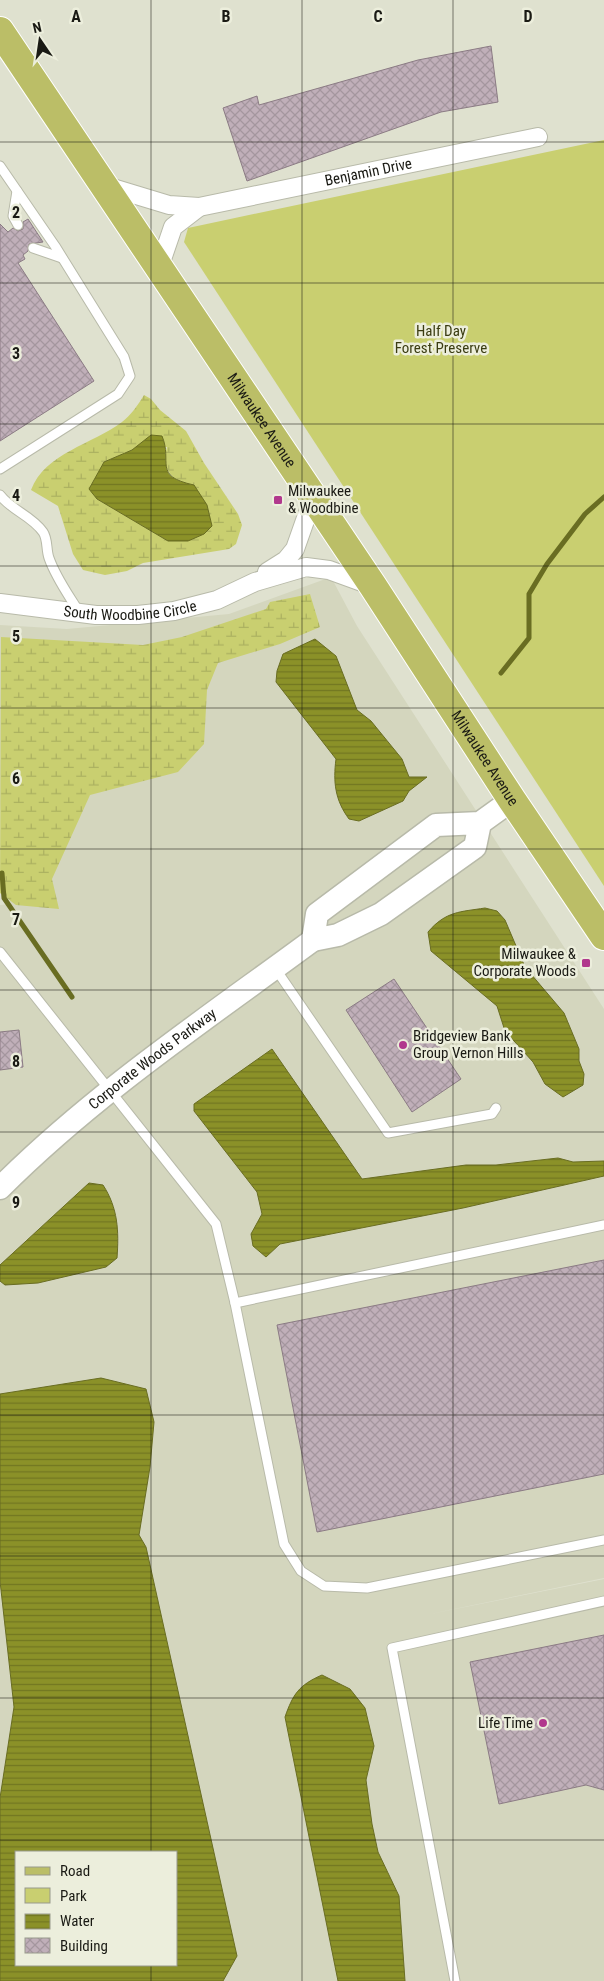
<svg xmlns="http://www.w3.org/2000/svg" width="604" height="1981" viewBox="0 0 604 1981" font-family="'Roboto Condensed',sans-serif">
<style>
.built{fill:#d4d6be;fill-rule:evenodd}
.wetland{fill:url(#wetland-marsh);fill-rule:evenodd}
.park{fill:#c9cf70}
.water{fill:url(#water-rules);stroke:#696d22;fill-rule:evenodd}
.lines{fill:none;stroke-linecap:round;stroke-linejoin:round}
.stream{stroke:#696d22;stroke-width:5}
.building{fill:url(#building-cross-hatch);stroke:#8b7b84}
.service-casing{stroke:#b8baa9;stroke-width:11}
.minor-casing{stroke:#b8baa9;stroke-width:20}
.tertiary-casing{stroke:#b8baa9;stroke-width:25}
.primary-casing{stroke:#fff;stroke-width:30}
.service{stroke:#fff;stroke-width:9}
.minor{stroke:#fff;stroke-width:18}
.tertiary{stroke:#fff;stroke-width:22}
.primary{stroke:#bbbe67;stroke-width:28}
.grid{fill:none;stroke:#1a1a14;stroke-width:1;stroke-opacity:0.55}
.poi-dot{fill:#b1388d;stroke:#eceedc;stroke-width:2}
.labels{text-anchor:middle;stroke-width:5;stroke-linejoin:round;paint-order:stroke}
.street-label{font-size:15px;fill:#1a1a14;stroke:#eceedc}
.park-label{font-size:15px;fill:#3a3c12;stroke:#eceedc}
.poi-label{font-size:15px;fill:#1a1a14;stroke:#eceedc;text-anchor:start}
.grid-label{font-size:16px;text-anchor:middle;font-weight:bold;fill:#1a1a14;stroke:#eceedc;stroke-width:5;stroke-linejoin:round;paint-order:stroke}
</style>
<defs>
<pattern id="wetland-marsh" width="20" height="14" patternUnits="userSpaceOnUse" patternTransform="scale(1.25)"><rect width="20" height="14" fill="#c9cf70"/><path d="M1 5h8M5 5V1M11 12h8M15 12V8" fill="none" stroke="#acb160"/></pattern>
<pattern id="water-rules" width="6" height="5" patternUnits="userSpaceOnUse" patternTransform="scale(1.25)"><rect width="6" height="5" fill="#8b9128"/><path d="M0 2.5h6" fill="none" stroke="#717621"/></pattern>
<pattern id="building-cross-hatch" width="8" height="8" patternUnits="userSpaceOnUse" patternTransform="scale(1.25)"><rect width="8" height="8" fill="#c0afb9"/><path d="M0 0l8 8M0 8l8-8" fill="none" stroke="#a4969e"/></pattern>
</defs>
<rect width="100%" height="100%" fill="#dfe1cf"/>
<!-- built -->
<path class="built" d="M 331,577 L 357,626 L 604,1009 L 604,1578 L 425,1615 L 604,1579 L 604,1981 L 0,1981 L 0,905 L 10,904 L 0,804 L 0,625 L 67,629 L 229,614 ZM 16,1852 L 176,1852 L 176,1965 L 16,1965 Z"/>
<!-- wetland -->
<g class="wetland">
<path d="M 144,395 L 151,399 L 160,410 L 186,431 L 204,463 L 238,514 L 242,525 L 236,544 L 229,549 L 143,563 L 127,571 L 105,575 L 83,570 L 73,554 L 58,506 L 31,490 C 45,453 93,444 122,422 C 131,415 138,405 144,395 ZM 167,447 C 161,471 171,480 194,486 L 168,541 L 97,499 L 104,462 L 132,450 Z"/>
<polygon points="310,594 320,627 280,644 218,663 207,690 204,744 178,772 90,795 52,879 59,909 16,905 0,893 1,637 143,645 182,637 266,609 270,602"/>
</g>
<!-- park -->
<polygon class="park" points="604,140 604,886 184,242 188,228"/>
<!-- water -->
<g class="water">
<path d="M 151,435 L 162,436 C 173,462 152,476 194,485 L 207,505 L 212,526 L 204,534 L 188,541 L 168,541 L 97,499 L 89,489 L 104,462 L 132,450 Z"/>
<path d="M 315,639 L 336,656 L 357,710 L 371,721 L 402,759 L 409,777 L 427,777 L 409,791 L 403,801 L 359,821 L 349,819 C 335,800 333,782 336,759 L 276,682 L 277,671 L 283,654 Z"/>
<path d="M 485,908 L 497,911 L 505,920 L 525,967 L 564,1013 L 579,1049 L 579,1061 L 584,1074 L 583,1085 L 563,1097 L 545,1084 L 533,1062 L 505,1031 L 497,1006 L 431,951 L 428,932 C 446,911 460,912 485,908 Z"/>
<polygon points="272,1049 362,1179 466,1165 496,1165 558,1158 573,1162 604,1161 604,1176 463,1208 280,1244 266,1257 253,1246 251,1234 262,1214 257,1192 194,1111 194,1104"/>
<path d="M 89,1183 L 103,1185 C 118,1208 119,1231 117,1258 L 106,1267 L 38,1283 L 5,1285 L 0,1281 L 0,1265 Z"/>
<path d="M 101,1378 L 146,1389 L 154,1422 L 150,1467 L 139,1535 L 146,1547 L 237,1956 L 223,1981 L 0,1981 L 0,1798 L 14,1707 L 0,1581 L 0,1394 ZM 16,1852 L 176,1852 L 176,1965 L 16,1965 Z"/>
<path d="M 322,1675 L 350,1689 L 365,1708 L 374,1746 L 366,1780 L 372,1824 L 378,1852 L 399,1896 L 405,1981 L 338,1981 L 285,1717 C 293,1694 299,1685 322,1675 Z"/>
</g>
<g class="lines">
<!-- stream -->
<g class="stream">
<polyline points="501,673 529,638 529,594 547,564 585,514 604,497"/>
<polyline points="2,873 4,898 72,997"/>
</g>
</g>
<!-- building -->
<g class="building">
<polygon points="491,46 498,102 441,112 247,181 223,108 257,96 259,105 418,60"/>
<polygon points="28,219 43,242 29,244 28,251 23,255 25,259 18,263 94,381 0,441 0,224 8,232 13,228 18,231 23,229 23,222"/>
<polygon points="394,979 461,1079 412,1112 346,1010"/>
<polygon points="19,1030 23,1067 0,1070 0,1032"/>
<polygon points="604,1260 604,1474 317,1532 277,1325"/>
<polygon points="604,1635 604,1790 586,1785 499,1804 470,1662"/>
</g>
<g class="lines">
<defs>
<g id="service">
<polyline points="0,166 55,246 124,357 130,376 118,394 0,469"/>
<polyline points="17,191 13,216 18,225"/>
<polyline points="33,248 62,258"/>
<path d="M 0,495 C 12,511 31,515 43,532 C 48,539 46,550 49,558 C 56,578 68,594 79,612"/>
<polyline points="0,952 216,1224 235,1303 284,1544 301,1571 324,1586 367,1588 604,1540"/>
<polyline points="275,968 388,1133 492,1114 496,1108"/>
<polyline points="235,1303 604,1225"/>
<polyline points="455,1981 392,1648 604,1601"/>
</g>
<g id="minor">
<path id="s1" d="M 103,185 L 169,205 L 199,207 L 538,137"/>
<polyline points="159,268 173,227 199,207"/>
<polyline points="267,572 286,560 295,549 313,498"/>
<path id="s2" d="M 0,603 L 96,615 L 138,615 L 174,611 L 217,600 L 255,582 L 306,567 L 329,570 L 373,586"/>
</g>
<g id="tertiary">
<polyline points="480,823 475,847 381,914 338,935 313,940 317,914 436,825 480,823 512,800"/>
<path id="s3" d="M 0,1188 C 94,1094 206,1019 313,940"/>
</g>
<g id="primary">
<path id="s4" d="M 0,31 L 373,586 L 512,800 L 604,936"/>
</g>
</defs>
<!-- service casing -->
<use href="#service" class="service-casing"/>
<!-- minor casing -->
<use href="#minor" class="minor-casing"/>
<!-- tertiary casing -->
<use href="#tertiary" class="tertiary-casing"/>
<!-- primary casing -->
<use href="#primary" class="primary-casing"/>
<!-- service -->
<use href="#service" class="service"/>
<!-- minor -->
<use href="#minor" class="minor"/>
<!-- tertiary -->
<use href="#tertiary" class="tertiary"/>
<!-- primary -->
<use href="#primary" class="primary"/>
</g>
<!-- grid -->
<path class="grid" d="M 151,0 L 151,1852M 302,0 L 302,1981M 453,0 L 453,1981M 0,142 L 604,142M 0,283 L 604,283M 0,424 L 604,424M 0,566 L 604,566M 0,708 L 604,708M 0,849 L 604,849M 0,990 L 604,990M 0,1132 L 604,1132M 0,1274 L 604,1274M 0,1415 L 604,1415M 0,1556 L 604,1556M 0,1698 L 604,1698M 0,1840 L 604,1840M 151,1965 L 151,1981"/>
<!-- markers -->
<g class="poi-dot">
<rect x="273" y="495" width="10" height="10" rx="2.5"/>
<rect x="581" y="958" width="10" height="10" rx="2.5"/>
<circle cx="403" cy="1045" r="5"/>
<circle cx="543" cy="1723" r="5"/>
</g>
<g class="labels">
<!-- street labels -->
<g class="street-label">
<text dy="5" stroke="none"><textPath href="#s1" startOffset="272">Benjamin Drive</textPath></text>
<text dy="5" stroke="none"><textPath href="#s4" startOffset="469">Milwaukee Avenue</textPath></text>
<text dy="5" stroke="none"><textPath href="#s2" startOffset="131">South Woodbine Circle</textPath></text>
<text dy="5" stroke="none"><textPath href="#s4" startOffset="874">Milwaukee Avenue</textPath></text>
<text dy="5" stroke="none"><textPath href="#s3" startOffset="200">Corporate Woods Parkway</textPath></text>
</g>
<!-- park labels -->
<g class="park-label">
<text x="441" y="336">Half Day<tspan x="441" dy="17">Forest Preserve</tspan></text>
</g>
<!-- poi labels -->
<g class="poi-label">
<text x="288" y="496">Milwaukee<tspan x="288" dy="17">&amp; Woodbine</tspan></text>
<text x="576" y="959" text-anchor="end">Milwaukee &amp;<tspan x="576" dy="17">Corporate Woods</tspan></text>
<text x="413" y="1041">Bridgeview Bank<tspan x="413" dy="17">Group Vernon Hills</tspan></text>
<text x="533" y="1728" text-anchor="end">Life Time</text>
</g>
</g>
<g class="grid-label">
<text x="76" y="22">A</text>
<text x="226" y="22">B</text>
<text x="378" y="22">C</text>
<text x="528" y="22">D</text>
<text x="16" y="218">2</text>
<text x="16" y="359">3</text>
<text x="16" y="501">4</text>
<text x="16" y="642">5</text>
<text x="16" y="784">6</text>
<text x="16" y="925">7</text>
<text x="16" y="1067">8</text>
<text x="16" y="1208">9</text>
</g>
<!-- legend -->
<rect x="15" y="1851" width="162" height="115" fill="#eceedc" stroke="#98998c"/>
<rect x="25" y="1867" width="25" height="8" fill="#bbbe67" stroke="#98998c"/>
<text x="60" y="1876" font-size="15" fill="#1a1a14">Road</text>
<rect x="25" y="1888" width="25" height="15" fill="#c9cf70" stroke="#98998c"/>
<text x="60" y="1901" font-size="15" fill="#1a1a14">Park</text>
<rect x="25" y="1914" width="25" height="15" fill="url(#water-rules)" stroke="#98998c"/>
<text x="60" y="1926" font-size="15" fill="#1a1a14">Water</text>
<rect x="25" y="1938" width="25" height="15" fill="url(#building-cross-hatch)" stroke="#98998c"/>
<text x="60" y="1951" font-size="15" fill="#1a1a14">Building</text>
<!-- north arrow -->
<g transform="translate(40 40) rotate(347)" stroke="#eceedc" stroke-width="4" paint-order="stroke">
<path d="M0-4L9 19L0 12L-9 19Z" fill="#1a1a14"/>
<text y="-8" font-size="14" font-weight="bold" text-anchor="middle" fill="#1a1a14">N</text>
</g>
</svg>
